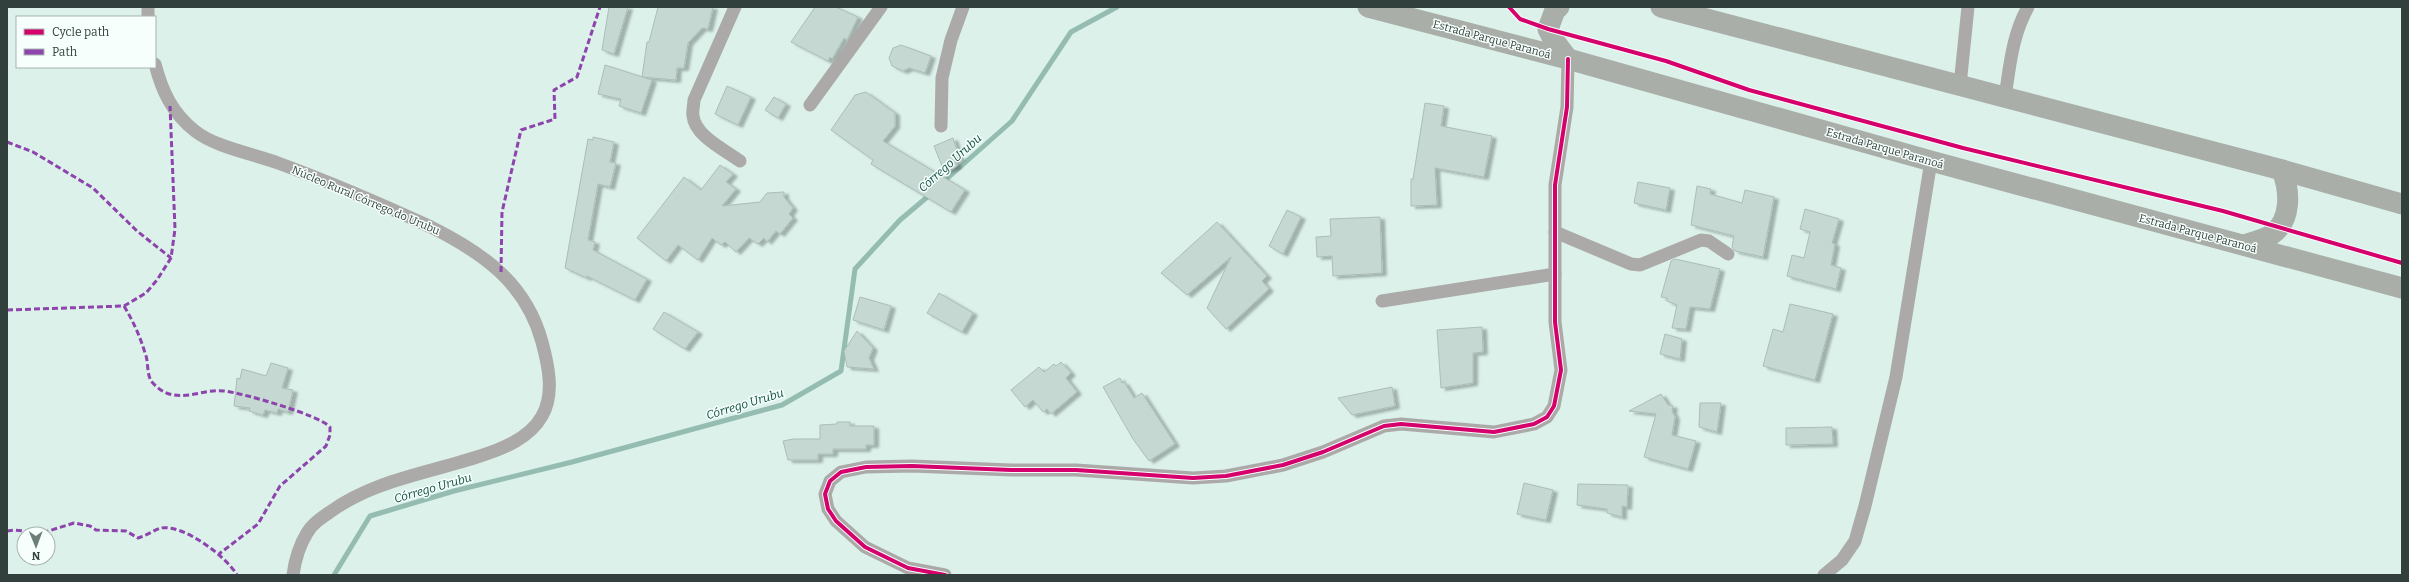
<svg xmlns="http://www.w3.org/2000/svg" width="2409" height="582" viewBox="0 0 2409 582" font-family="Bitter,serif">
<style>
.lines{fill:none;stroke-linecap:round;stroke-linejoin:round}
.stream{stroke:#95bcb1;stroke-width:5}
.building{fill:#c5d8d2;stroke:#adbdb8;filter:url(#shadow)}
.minor{stroke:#abaaa8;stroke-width:13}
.primary{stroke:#a9aea9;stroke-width:21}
.quiet{stroke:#8e44ad;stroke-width:3;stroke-dasharray:6 3;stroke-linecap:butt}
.cycleway-casing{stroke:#f7fffc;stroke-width:6}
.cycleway{stroke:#d6006c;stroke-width:4}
.labels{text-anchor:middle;stroke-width:3;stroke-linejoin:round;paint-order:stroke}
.street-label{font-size:11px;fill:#31403c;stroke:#f7fffc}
.water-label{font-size:12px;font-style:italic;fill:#125145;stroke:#f7fffc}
</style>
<defs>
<filter id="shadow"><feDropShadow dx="4.5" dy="2.5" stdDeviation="1" flood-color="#0004"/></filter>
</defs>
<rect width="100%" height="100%" fill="#dbf1ea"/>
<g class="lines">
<!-- stream -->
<g class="stream">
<polyline points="942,183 1012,121 1071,32 1117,7"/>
<polyline points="334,575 370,516 454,491 572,462 782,405 841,371 855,269 900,220 932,193"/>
</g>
</g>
<!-- building -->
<g class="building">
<polygon points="609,7 628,7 614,54 602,50"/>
<polygon points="658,7 713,7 708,29 702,28 688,43 684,68 677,68 676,80 642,77 647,42 649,42"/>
<polygon points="815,7 836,7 858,17 847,40 844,38 832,59 830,57 828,61 791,42"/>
<polygon points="901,45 931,56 925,73 909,68 903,71 892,66 889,58 893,48"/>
<polygon points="605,65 652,80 641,113 619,106 621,99 598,94"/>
<polygon points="727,86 751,97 738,125 715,114"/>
<polygon points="866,92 895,113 895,126 883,141 965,190 951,212 871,164 873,160 831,130 855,95"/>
<polygon points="774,97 786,104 778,118 765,110"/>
<polygon points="1425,103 1444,106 1441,126 1492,136 1484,177 1435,168 1437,205 1411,206 1411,179 1413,179"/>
<polygon points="593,137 614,142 610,162 616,163 610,187 598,184 588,240 595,242 593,250 647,279 635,300 587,276 587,278 565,268 588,139 593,140"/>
<polygon points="953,138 960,158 955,160 957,166 944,171 934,146"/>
<polygon points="720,165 733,174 726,182 736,189 722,206 760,202 767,193 784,192 784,197 793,208 789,214 793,218 780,234 776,231 767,242 764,238 758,244 749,238 736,252 725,242 721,245 712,238 698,260 678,245 666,261 637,238 684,177 701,190"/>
<polygon points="1638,182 1670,188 1666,210 1634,203"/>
<polygon points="1697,186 1711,189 1710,194 1742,203 1745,190 1774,197 1763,257 1735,251 1732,247 1734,236 1691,225"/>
<polygon points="1805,209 1839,219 1832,243 1835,244 1831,265 1841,268 1836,289 1787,276 1792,255 1804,258 1810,232 1800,229"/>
<polygon points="1287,210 1301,217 1283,254 1269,246"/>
<polygon points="1380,217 1382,273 1333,276 1332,256 1317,257 1316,237 1331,236 1330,219"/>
<polygon points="1217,222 1267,276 1262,281 1269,289 1226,329 1207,308 1231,257 1187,295 1161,273"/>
<polygon points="1675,259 1720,269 1710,309 1690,307 1686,329 1672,328 1677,305 1667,301 1667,298 1661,297 1671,261"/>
<polygon points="939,293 973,313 962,332 927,313"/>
<polygon points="860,297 891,306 884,330 853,320"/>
<polygon points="1790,304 1833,314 1815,380 1763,366 1773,329 1783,332"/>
<polygon points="664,312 698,332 685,349 653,329"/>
<polygon points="1482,327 1483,352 1473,353 1473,383 1441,388 1437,330"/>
<polygon points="857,331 873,348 869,358 874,369 847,367 844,351"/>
<polygon points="1665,334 1682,339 1680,359 1660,354"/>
<polygon points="1061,362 1071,373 1066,378 1077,392 1051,414 1047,409 1043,412 1033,400 1025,407 1011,390 1039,367 1044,372 1054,364 1056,366"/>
<polygon points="271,363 288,368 282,388 293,390 288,412 278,409 277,413 265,410 263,415 249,411 250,408 234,406 237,378 240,379 242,369 266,376"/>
<polygon points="1120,378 1122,383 1124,382 1134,398 1142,393 1175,444 1149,461 1133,439 1103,387"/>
<polygon points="1392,387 1395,406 1352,415 1338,398"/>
<polygon points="1661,394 1668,405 1673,406 1672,411 1675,417 1672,435 1696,441 1688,469 1644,457 1656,414 1629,411"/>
<polygon points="1700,403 1721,403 1717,432 1699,427"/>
<polygon points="837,422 850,422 850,426 874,426 874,445 866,445 866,449 833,449 833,454 818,454 818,460 788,460 783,441 793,439 820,439 820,425 837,424"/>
<polygon points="1832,427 1833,444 1786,445 1786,428"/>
<polygon points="1524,483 1553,490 1546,520 1517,514"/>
<polygon points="1578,484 1628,485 1627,507 1622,506 1622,517 1607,513 1607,509 1577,505"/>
</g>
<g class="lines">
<!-- minor -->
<g class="minor">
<polyline points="148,7 148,17"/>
<path d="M 735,7 L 694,100 C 694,105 692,111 693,116 C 695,136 725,150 740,161"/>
<path d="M 155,64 C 162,91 172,113 195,131 C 215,147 254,154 278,163 C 330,182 381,204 431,227 C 483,253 526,283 542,342 C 548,364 555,394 542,416 C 530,438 503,449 480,456 C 429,473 374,480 330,512 C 321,518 312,524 307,533 C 299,546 295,560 293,575"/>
<polyline points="1960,85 1968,7"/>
<path d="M 2005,97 C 2010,65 2012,36 2028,7"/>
<polyline points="810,105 881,7"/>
<polyline points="941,126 942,78 951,40 963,7"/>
<polyline points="1555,232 1631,264 1640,265 1701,240 1709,241 1728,254"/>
<polyline points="1382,301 1555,274"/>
<polyline points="945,575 908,568 865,547 836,521 828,509 825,494 830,481 841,472 866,467 912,466 1011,470 1076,470 1193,478 1226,476 1283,465 1323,452 1384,426 1401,424 1494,432 1534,424 1547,417 1554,406 1561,370 1555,322 1555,185 1567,107 1568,59"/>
<polyline points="1824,575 1842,560 1855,541 1865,506 1896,377 1931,161"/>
</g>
<!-- primary -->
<g class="primary">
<polyline points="1368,7 1568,59 1931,161 2402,288"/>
<polyline points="1559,7 1555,10 1548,29 1553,39 1568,59"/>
<polyline points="1661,7 2282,170 2402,204"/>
<path d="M 2245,245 C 2253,242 2263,240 2271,235 C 2292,221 2290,191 2282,170"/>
</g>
<!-- quiet -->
<g class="quiet">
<polyline points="7,142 33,152 93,188 137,231 171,258"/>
<polyline points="501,272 502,212 521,130 555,119 554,90 577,77 600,7"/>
<path d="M 124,306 C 133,321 140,336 145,353 C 149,362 146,374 152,382 C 174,408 200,388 224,391 C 243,393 319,415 330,427 L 330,435 L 326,446 L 280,486 L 258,524 L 219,554"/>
<polyline points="7,310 124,306 146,293 157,280 171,258 175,229 170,106"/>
<path d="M 7,531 L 14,530 L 42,533 L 74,523 L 90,526 L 96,530 L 126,531 L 138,538 C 146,536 154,530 161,528 C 183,524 226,556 237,575"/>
</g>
<defs>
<g id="cycleway">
<polyline points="1509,7 1520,19 1548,29 1666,61 1749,90 1963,148 2223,211 2402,263"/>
<polyline points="945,575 908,568 865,547 836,521 828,509 825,494 830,481 841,472 866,467 912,466 1011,470 1076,470 1193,478 1226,476 1283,465 1323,452 1384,426 1401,424 1494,432 1534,424 1547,417 1554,406 1561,370 1555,322 1555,185 1567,107 1568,59"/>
</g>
</defs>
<!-- cycleway casing -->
<use href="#cycleway" class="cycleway-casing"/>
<!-- cycleway -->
<use href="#cycleway" class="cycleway"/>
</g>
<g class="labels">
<!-- street labels -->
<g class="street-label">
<text transform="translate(1492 39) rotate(15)" y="4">Estrada Parque Paranoá</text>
<text transform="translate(1885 148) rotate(16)" y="4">Estrada Parque Paranoá</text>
<text transform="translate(366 200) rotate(23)" y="4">Núcleo Rural Córrego do Urubu</text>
<text transform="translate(2198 233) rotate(15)" y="4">Estrada Parque Paranoá</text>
</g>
<!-- water labels -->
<g class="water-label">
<text transform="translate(950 163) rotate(-42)" y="4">Córrego Urubu</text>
<text transform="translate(745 404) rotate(-17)" y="4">Córrego Urubu</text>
<text transform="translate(433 488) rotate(-16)" y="4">Córrego Urubu</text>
</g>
</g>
<!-- border -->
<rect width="2409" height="582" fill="none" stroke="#31403c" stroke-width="16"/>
<!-- legend -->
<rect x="16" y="16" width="140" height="52" fill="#f7fffc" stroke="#a8b3af"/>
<rect x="24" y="29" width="20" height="6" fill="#d6006c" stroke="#a8b3af"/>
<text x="52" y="36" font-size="12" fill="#31403c">Cycle path</text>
<rect x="24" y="49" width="20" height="6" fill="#8e44ad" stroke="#a8b3af"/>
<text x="52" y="56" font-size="12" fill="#31403c">Path</text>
<!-- north arrow -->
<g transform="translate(36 546) rotate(179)"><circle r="19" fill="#f7fffc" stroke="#a8b3af"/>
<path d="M0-3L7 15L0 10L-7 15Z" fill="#6c7e79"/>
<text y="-6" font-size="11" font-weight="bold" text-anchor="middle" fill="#31403c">N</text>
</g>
</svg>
